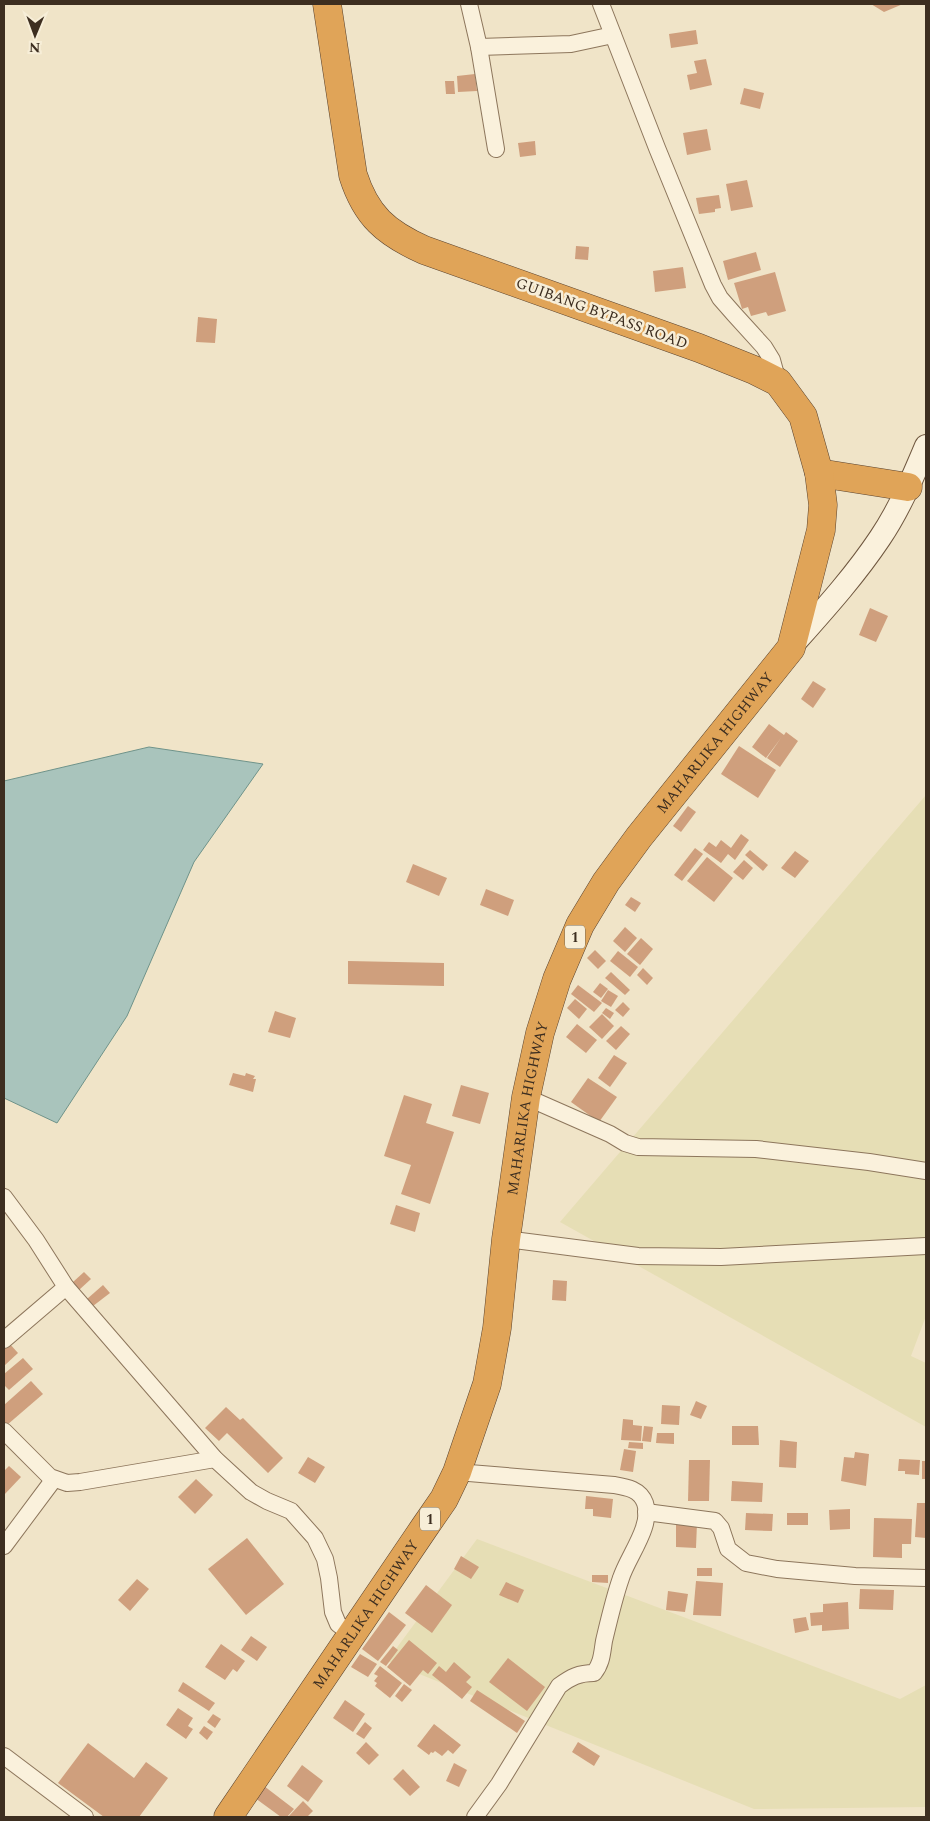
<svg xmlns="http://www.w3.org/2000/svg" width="930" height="1821" viewBox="0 0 930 1821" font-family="Spectral,serif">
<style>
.farmland{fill:#e6deb5}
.water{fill:#a9c4bc;stroke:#6f938a}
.building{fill:#cf9f7d}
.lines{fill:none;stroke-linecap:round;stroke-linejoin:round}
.street-casing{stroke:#8d765c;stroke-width:18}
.secondary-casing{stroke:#6f573f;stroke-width:24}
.highway-casing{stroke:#5b4430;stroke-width:29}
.street{stroke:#faf1dc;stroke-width:16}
.secondary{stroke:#faf1dc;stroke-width:22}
.highway{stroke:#e0a458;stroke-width:28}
.labels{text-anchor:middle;stroke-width:5;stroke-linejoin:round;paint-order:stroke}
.shield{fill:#f7eed8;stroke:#756857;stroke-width:1}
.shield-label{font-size:14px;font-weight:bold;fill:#3d2e20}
.street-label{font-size:15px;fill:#3d2e20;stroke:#f7eed8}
</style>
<rect width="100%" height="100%" fill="#f0e4c8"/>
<!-- farmland -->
<g class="farmland">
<polygon points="926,795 926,1316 911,1356 926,1363 926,1427 560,1222"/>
<polygon points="477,1539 900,1699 926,1685 926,1807 754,1809 387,1661"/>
</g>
<!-- water -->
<polygon class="water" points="149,747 263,764 194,862 127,1016 57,1123 4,1098 4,781"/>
<!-- building -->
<g class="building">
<polygon points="871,4 903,4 884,12"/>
<polygon points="696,30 698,44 671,48 669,34"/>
<polygon points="706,59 712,85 690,90 687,75 697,73 694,61"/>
<polygon points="475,74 477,91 458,92 457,76"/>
<polygon points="445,81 454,81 455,94 446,94"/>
<polygon points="744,88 764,93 760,109 740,104"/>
<polygon points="707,129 711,150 687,155 683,133"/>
<polygon points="535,141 536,155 520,157 518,143"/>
<polygon points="747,180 753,207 731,211 726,184"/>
<polygon points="719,195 721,208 715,209 715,212 699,214 696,198"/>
<polygon points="576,246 589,247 588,260 575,259"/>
<polygon points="756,252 761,270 728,280 723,261"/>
<polygon points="683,267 686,288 655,292 653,271"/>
<polygon points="775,272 786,311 768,316 766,312 751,316 748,307 742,309 734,283"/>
<polygon points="198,317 217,319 215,343 196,342"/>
<polygon points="870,608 888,616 876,642 859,635"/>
<polygon points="813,681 826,689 813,708 801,699"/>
<polygon points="769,724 784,735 786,732 798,741 780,767 767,758 781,738 766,758 752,747"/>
<polygon points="739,746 776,770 758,798 721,774"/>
<polygon points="688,806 696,812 681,832 673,826"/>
<polygon points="741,834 749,840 735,860 728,854 721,863 703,850 709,842 716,847 721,840 731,848"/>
<polygon points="695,848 703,854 682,881 674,875"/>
<polygon points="750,850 768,865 763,871 745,855"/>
<polygon points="795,851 809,861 795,878 781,868"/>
<polygon points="707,857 733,878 714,902 687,881"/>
<polygon points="744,860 753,868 743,880 733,872"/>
<polygon points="413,864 447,878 439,896 406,882"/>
<polygon points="486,889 514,900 508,916 480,905"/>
<polygon points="631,897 641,903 635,912 625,905"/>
<polygon points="625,927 637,938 625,952 613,941"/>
<polygon points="641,938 653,949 640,965 627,954"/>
<polygon points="595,950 606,961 598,969 587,958"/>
<polygon points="618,951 638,967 630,977 610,961"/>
<polygon points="348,961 444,963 444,986 348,984"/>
<polygon points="643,968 653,978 647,985 637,975"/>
<polygon points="611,972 630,990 625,995 605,978"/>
<polygon points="600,983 608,989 601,998 593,992"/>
<polygon points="578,985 602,1003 594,1012 571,994"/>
<polygon points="608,990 618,996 611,1007 601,1001"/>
<polygon points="575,999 587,1009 579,1019 567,1008"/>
<polygon points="623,1002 630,1009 623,1017 615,1010"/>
<polygon points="606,1008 614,1013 610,1019 602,1013"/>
<polygon points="275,1011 296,1018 290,1038 268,1032"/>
<polygon points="602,1014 614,1026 602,1039 589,1027"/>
<polygon points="577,1024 597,1040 586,1053 566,1037"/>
<polygon points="621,1026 630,1034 616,1050 606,1041"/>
<polygon points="614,1055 627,1063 610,1087 598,1078"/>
<polygon points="233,1073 245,1076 246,1073 255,1076 253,1079 256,1079 253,1092 229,1085"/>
<polygon points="588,1078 617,1097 599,1122 571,1102"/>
<polygon points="461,1085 489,1093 480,1124 452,1116"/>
<polygon points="404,1095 432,1104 426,1123 454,1132 430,1204 401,1194 411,1165 384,1156"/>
<polygon points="396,1205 420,1213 415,1232 390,1224"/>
<polygon points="84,1272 91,1279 79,1290 73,1282"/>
<polygon points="553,1280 567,1281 566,1301 552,1300"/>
<polygon points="103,1285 110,1293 93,1306 87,1299"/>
<polygon points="8,1342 18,1353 4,1366 4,1346"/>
<polygon points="23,1358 33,1369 9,1390 4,1385 4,1374"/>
<polygon points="31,1381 43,1394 7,1425 4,1421 4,1405"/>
<polygon points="696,1401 707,1406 701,1419 690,1415"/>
<polygon points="662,1405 680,1406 679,1425 661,1424"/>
<polygon points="226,1407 240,1420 243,1418 283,1458 268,1473 227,1433 219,1441 205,1428"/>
<polygon points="623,1419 633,1420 633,1425 642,1426 641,1441 621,1440"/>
<polygon points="644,1426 653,1427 651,1442 642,1441"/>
<polygon points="732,1426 758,1426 759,1445 732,1445"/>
<polygon points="657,1433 674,1433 674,1444 656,1443"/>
<polygon points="780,1440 797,1442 796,1468 779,1467"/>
<polygon points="629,1442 643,1443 643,1449 628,1448"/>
<polygon points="624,1449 636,1451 633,1472 620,1470"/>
<polygon points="855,1452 869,1454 866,1486 841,1481 844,1457 854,1458"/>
<polygon points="308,1457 325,1467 315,1483 298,1473"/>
<polygon points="899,1459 920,1460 919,1475 905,1474 905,1471 898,1471"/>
<polygon points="689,1460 710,1460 709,1501 688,1501"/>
<rect x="922" y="1461" width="4" height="18"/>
<polygon points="9,1466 21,1477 4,1495 4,1471"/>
<polygon points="196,1479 213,1495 195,1514 178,1497"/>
<polygon points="732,1481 763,1483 762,1502 731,1501"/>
<polygon points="586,1496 613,1499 611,1518 593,1516 593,1509 585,1509"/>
<polygon points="917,1503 926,1503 926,1538 915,1537"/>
<polygon points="850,1509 850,1529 830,1530 829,1510"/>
<polygon points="746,1513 773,1514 772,1531 745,1530"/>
<rect x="787" y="1513" width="21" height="12"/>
<polygon points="874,1518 912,1519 911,1544 902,1544 902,1558 873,1557"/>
<polygon points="676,1522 697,1523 696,1548 676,1547"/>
<polygon points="247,1538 284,1584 246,1615 208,1569"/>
<polygon points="461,1556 479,1567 471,1579 454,1569"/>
<rect x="697" y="1568" width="15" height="8"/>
<polygon points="592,1575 608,1575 608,1583 592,1582"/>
<polygon points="137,1579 149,1589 130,1611 118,1600"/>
<polygon points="696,1581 723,1583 721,1616 693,1615"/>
<polygon points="506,1582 524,1590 518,1603 499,1595"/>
<polygon points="426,1585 452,1605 432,1633 405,1613"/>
<polygon points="860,1589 894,1590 893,1610 859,1609"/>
<polygon points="668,1591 688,1594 685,1612 666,1610"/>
<polygon points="848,1602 849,1629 822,1631 822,1625 811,1626 810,1613 823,1612 823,1604"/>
<polygon points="389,1612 406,1625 378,1661 362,1649"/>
<polygon points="806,1617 809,1630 795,1633 793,1619"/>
<polygon points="251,1636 267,1647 257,1661 241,1650"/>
<polygon points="409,1640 437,1663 428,1674 423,1670 410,1686 387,1667"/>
<polygon points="221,1644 245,1661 237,1672 233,1669 225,1680 205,1667"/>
<polygon points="393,1646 398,1650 386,1666 380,1662"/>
<polygon points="360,1654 377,1664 368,1677 351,1667"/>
<polygon points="508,1658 545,1687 527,1711 489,1682"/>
<polygon points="454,1662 471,1677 466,1682 472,1687 462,1699 432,1675 439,1666 446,1672"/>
<polygon points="380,1666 402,1683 390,1698 375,1686 377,1683 374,1681 378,1676 374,1674"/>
<polygon points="183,1682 215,1703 209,1711 178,1691"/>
<polygon points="404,1684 412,1690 402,1702 395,1696"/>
<polygon points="477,1690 525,1721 517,1733 470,1701"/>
<polygon points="345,1700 365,1714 353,1732 333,1718"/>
<polygon points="178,1708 193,1718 188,1726 193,1729 186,1739 166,1725"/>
<polygon points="213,1714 221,1719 215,1728 207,1722"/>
<polygon points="365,1722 372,1728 364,1739 356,1734"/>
<polygon points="434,1724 461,1745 453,1754 448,1750 442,1756 435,1751 433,1753 431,1752 429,1755 417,1746"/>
<polygon points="204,1726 213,1732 207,1740 199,1733"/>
<polygon points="366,1742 379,1755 369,1765 356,1753"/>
<polygon points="578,1742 600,1756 594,1766 572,1752"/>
<polygon points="88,1743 134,1778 146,1762 168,1778 139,1817 104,1817 58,1783"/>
<polygon points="454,1763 467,1770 459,1787 446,1781"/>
<polygon points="302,1765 323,1781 308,1802 287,1786"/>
<polygon points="403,1769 420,1787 410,1796 393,1779"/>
<polygon points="264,1786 294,1809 287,1817 281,1817 255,1798"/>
<polygon points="303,1801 313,1811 307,1817 288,1817"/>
</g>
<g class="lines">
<defs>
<g id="street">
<polyline points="469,4 479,47 496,149"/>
<polyline points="601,4 657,148 713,285 720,298 734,314 764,347 772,360 778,382"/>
<polyline points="479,47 571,44 613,35"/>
<polyline points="526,1097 610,1134 625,1143 638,1147 756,1149 869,1162 926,1171"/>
<polyline points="4,1197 36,1240 66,1287 215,1459 251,1492 267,1501 291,1511 315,1538 325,1559 329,1578 333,1612 338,1624 352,1635"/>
<polyline points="506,1239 638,1256 721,1257 926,1246"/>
<polyline points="4,1340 66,1287"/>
<polyline points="4,1431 50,1477 67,1483 80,1482 215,1459"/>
<path d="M 457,1472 L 614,1485 C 626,1487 640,1489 645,1503 C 653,1526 628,1556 621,1578 C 614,1598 609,1620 604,1641 C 602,1653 602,1663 594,1673 C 579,1673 571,1677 559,1686 L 499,1784 L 475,1817"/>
<polyline points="646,1512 715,1521 721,1528 728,1549 746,1563 777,1569 855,1576 926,1578"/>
<polyline points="4,1546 54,1479"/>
<polyline points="4,1756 85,1817"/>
</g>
<path id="secondary" d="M 791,647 C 822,612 854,577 880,538 C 899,510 913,477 926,446"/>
<g id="highway">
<polyline points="819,473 908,487"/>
<path id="s1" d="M 228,1817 L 424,1528 L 444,1499 L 457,1472 L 487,1384 L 497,1328 L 506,1239 L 526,1097 L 540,1033 L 557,979 L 580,925 L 606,882 L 639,837 L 791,648 L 821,530 L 823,505 L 819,473 L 803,416 L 778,382 L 754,370 L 699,348 L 424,250 C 386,233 366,216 353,175 L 327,4"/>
</g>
</defs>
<!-- street casing -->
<use href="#street" class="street-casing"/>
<!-- secondary casing -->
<use href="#secondary" class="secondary-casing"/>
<!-- highway casing -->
<use href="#highway" class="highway-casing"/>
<!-- street -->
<use href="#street" class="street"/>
<!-- secondary -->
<use href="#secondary" class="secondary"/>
<!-- highway -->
<use href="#highway" class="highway"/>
</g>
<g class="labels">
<!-- shield labels -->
<g class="shield">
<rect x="565" y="925.5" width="20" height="23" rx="4"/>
<rect x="420" y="1507.5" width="20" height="23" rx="4"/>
</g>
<g class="shield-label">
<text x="575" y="942">1</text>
<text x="430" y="1524">1</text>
</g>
<!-- street labels -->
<g class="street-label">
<text transform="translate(602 313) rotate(20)" y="5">GUIBANG BYPASS ROAD</text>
<text dy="5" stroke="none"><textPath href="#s1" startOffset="1205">MAHARLIKA HIGHWAY</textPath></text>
<text dy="5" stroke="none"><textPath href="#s1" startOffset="786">MAHARLIKA HIGHWAY</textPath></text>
<text dy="5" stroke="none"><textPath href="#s1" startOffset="245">MAHARLIKA HIGHWAY</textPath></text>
</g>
</g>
<!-- border -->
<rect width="930" height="1821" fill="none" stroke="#3d2e20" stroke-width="10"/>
<!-- north arrow -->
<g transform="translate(35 35) rotate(181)" stroke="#f7eed8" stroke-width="4" paint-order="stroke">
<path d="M0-4L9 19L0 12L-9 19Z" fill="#3d2e20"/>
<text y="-8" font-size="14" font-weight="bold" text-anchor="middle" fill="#3d2e20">N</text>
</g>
</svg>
